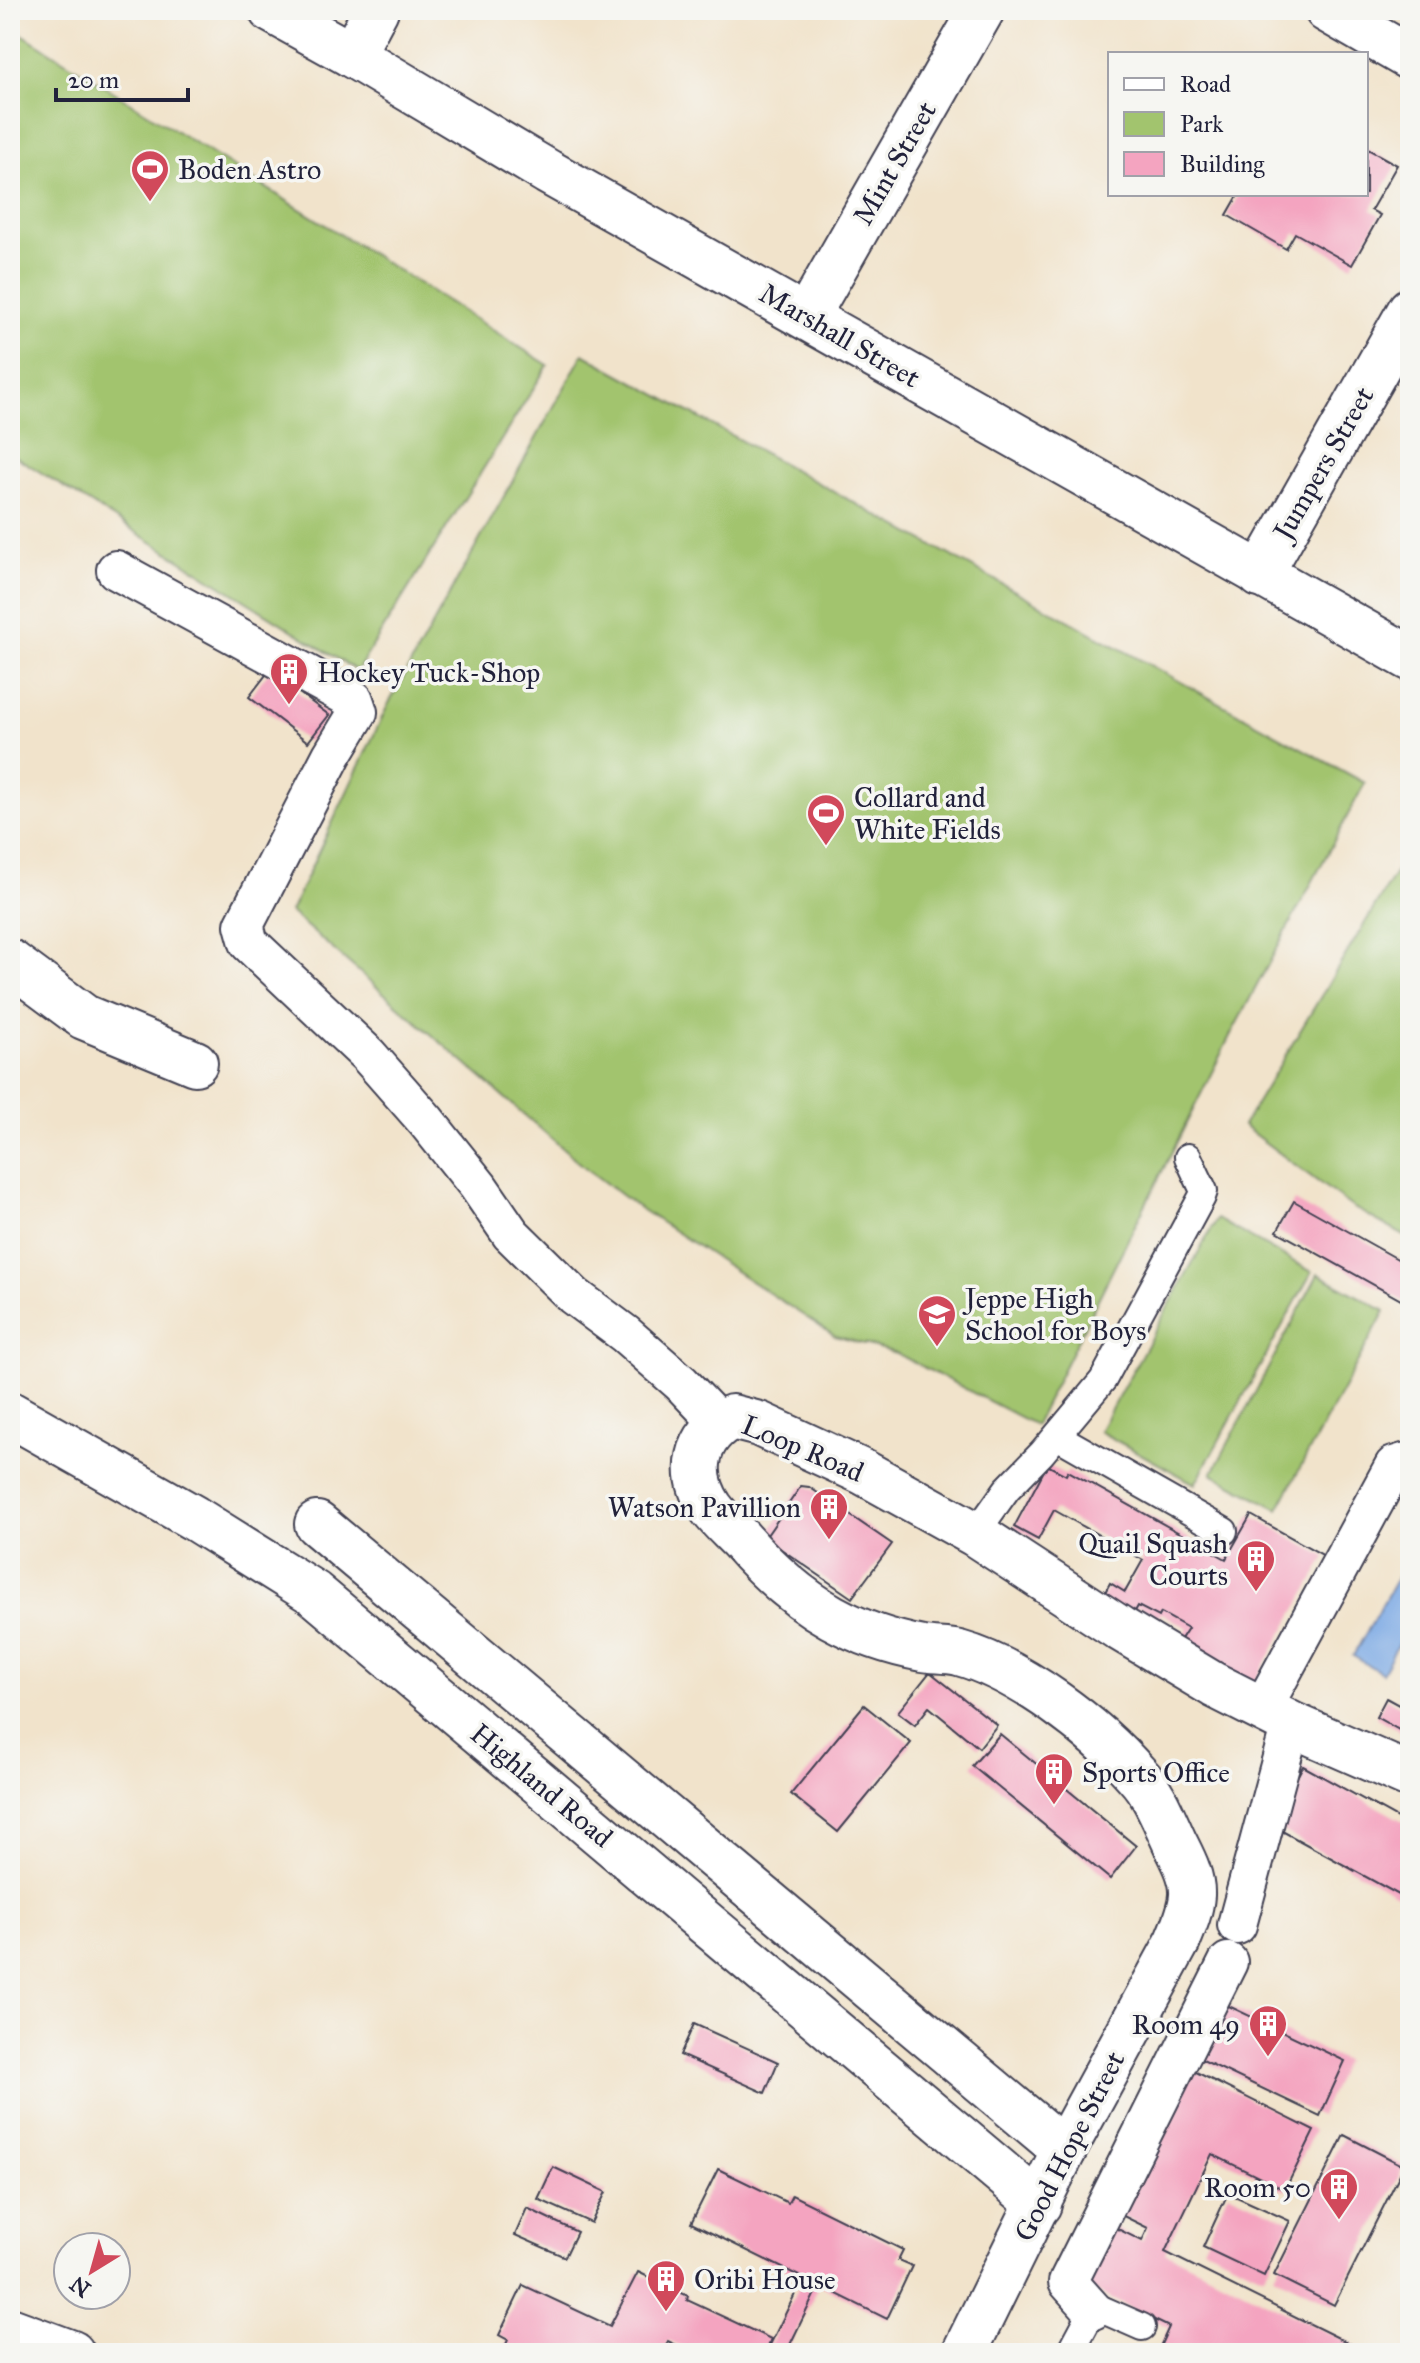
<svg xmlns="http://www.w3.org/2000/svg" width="1420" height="2363" viewBox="0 0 1420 2363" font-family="'IM FELL Great Primer',serif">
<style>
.green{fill:#a2c46e;stroke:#627354;stroke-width:2}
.water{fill:#7ba9e4;stroke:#4e6690;stroke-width:2}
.building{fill:#f4a4c0}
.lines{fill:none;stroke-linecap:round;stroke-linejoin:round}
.service-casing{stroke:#413f51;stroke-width:30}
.pedestrian-casing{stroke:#413f51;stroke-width:42}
.minor-casing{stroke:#413f51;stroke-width:48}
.service{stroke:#fff;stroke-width:26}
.pedestrian{stroke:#fff;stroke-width:38}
.minor{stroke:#fff;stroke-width:44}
.labels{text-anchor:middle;stroke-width:7;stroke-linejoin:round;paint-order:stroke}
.street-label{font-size:28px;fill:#22223b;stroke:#f6f6f2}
.poi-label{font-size:28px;fill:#22223b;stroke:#f6f6f2;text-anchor:start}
</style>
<rect width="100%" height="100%" fill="#f6f6f2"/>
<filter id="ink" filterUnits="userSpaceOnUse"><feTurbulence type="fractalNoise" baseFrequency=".0125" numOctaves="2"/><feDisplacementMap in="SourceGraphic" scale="16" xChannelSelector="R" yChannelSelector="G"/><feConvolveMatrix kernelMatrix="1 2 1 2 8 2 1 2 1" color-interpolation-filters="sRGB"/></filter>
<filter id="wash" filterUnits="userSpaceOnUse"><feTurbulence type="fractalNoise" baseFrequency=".006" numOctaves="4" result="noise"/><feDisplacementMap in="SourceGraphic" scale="32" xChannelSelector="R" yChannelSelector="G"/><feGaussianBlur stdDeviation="1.8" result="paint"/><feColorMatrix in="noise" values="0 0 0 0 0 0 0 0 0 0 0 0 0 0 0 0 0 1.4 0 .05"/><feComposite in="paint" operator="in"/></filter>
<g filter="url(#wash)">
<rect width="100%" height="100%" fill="#f1e3cb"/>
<!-- green -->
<g class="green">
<polygon points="17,31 548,365 357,671 10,453 10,42"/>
<polygon points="583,354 1365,783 1230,1036 1035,1425 896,1353 835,1336 633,1204 587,1169 290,912 388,705"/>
<polygon points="1410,848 1410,1239 1352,1207 1243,1126"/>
<polygon points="1217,1219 1312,1272 1195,1484 1099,1431"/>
<polygon points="1318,1274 1385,1311 1278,1509 1212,1474"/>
</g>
<!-- water -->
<polygon class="water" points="1410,1555 1410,1623 1382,1673 1353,1656"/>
<g id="blocks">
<!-- building -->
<g class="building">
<polygon points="1366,148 1397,165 1371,210 1380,215 1352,265 1295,233 1286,249 1227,215 1239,194 1366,194"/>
<polygon points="269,671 329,715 308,742 249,697"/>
<polygon points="1294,1201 1410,1266 1410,1305 1277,1231"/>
<polygon points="1047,1465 1066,1475 1068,1471 1226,1559 1251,1515 1326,1557 1249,1692 1174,1650 1188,1628 1161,1613 1159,1617 1138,1606 1128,1624 1097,1607 1110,1583 1125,1592 1143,1560 1054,1510 1038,1540 1014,1527"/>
<polygon points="801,1486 809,1487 892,1544 852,1598 765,1538"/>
<polygon points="930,1672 997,1725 979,1748 929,1707 915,1725 898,1712"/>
<polygon points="1386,1698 1410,1711 1410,1736 1376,1717"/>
<polygon points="864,1705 911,1743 838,1832 791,1794"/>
<polygon points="1000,1734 1136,1846 1110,1879 972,1766"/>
<polygon points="1303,1766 1410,1825 1410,1901 1271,1825"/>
<polygon points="1216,2000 1345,2061 1320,2116 1190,2054"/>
<polygon points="694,2024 778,2062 765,2093 680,2055"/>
<polygon points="1182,2065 1314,2131 1285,2190 1212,2154 1165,2252 1369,2353 1157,2353 1169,2327 1077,2282 1106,2223 1142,2241 1148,2228 1111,2210"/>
<polygon points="1344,2135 1404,2166 1334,2305 1274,2275"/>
<polygon points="553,2167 606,2192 591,2223 538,2199"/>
<polygon points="718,2169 788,2203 792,2195 903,2250 898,2260 912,2266 887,2319 819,2285 786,2353 766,2353 803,2278 691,2223"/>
<polygon points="1228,2193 1290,2221 1264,2276 1203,2247"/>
<polygon points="527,2208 577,2232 565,2257 515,2235"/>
<polygon points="638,2272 688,2296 687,2300 771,2339 765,2353 694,2353 668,2341 662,2353 502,2353 508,2340 499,2335 523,2285 610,2326"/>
</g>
</g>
</g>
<g filter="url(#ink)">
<use href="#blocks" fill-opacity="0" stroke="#413f51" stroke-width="2"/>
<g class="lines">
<defs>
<g id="service">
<polyline points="1057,1436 1224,1531"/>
<polyline points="975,1534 1007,1489 1042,1453 1103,1380 1202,1197 1204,1191 1188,1157"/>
<polyline points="1070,2353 1093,2310 1101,2309 1142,2327"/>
</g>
<g id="pedestrian">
<polyline points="116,570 354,700 358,712 332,755 244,925 249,943 368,1055 426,1121 478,1186 511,1234 574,1296 625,1334 681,1383 720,1424"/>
<polyline points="1262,1709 1394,1466 1407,1462 1410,1464"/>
<polyline points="1237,1925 1291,1724"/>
<polyline points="1093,2310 1068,2282 1228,1962"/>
</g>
<g id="minor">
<polyline points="271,10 352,55 548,172 1410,658"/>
<polyline points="1327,10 1410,58"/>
<polyline points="352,55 376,10"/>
<polyline points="807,316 982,10"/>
<polyline points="1260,575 1410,310"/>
<polyline points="10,962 84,1017 195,1063"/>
<polyline points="10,1414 194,1518 314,1593 1039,2204"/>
<polyline points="317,1524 1064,2150"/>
<polyline points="10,2330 72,2353"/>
<path d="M 964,2353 L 1064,2150 L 1178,1941 C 1184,1926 1191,1911 1192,1895 C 1193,1877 1183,1859 1175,1843 C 1164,1820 1155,1794 1137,1775 C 1095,1727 1020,1670 959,1653 C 947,1650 934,1651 923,1649 C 890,1643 861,1633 832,1617 C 796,1597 767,1570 740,1539 C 730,1529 719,1519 711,1508 C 688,1474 695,1436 732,1417 L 759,1424 L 863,1472 L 975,1534 L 1119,1628 L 1214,1685 L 1291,1724 L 1410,1776"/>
</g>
</defs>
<!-- service casing -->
<use href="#service" class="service-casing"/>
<!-- pedestrian casing -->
<use href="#pedestrian" class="pedestrian-casing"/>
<!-- minor casing -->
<use href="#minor" class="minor-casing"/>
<!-- service -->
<use href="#service" class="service"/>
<!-- pedestrian -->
<use href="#pedestrian" class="pedestrian"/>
<!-- minor -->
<use href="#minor" class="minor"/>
</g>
</g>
<!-- icons -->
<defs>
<symbol id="stadium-pin" viewBox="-11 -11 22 30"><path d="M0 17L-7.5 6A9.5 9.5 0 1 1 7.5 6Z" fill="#d1495b" stroke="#f6f6f2"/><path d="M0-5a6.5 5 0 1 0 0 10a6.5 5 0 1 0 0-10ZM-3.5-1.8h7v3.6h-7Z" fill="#fff"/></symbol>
<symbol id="building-pin" viewBox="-11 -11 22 30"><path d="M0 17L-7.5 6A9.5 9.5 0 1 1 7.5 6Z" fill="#d1495b" stroke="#f6f6f2"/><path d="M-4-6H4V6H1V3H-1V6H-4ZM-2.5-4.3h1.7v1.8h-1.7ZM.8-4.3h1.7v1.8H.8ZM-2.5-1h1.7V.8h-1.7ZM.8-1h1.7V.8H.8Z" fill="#fff"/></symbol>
<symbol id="school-pin" viewBox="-11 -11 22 30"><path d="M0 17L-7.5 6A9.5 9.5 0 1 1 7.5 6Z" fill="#d1495b" stroke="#f6f6f2"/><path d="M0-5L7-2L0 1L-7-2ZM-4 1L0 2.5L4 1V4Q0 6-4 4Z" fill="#fff"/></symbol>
</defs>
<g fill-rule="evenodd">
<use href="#stadium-pin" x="128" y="147" width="44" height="60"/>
<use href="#building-pin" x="267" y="650" width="44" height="60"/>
<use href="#stadium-pin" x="804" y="791" width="44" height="60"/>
<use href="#school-pin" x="915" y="1292" width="44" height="60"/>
<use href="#building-pin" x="807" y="1485" width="44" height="60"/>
<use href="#building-pin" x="1234" y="1537" width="44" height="60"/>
<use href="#building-pin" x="1032" y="1750" width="44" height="60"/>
<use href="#building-pin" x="1246" y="2002" width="44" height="60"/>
<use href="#building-pin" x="1317" y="2165" width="44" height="60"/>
<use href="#building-pin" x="644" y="2257" width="44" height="60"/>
</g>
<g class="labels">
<!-- street labels -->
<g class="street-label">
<text transform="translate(894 163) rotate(-60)" y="10">Mint Street</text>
<text transform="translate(840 335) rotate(30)" y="10">Marshall Street</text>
<text transform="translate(1323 463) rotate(-60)" y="10">Jumpers Street</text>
<text transform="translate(803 1448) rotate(23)" y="10">Loop Road</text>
<text transform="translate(542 1785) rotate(40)" y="10">Highland Road</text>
<text transform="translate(1069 2146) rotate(-63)" y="10">Good Hope Street</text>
</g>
<!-- poi labels -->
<g class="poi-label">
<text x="178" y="179">Boden Astro</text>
<text x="317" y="682">Hockey Tuck-Shop</text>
<text x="854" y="807">Collard and<tspan x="854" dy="32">White Fields</tspan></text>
<text x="965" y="1308">Jeppe High<tspan x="965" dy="32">School for Boys</tspan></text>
<text x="801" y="1517" text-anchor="end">Watson Pavillion</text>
<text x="1228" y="1553" text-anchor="end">Quail Squash<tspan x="1228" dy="32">Courts</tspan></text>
<text x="1082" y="1782">Sports Office</text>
<text x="1240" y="2034" text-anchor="end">Room 49</text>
<text x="1311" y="2197" text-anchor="end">Room 50</text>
<text x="694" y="2289">Oribi House</text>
</g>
</g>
<!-- margin -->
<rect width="1420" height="2363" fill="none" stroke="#f6f6f2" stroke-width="40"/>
<!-- legend -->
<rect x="1108" y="52" width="260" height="144" fill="#f6f6f2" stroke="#a1a1a9" stroke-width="2"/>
<rect x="1124" y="78" width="40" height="12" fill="#ffffff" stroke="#a1a1a9" stroke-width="2"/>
<text x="1180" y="92" font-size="24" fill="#22223b">Road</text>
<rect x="1124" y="112" width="40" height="24" fill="#a2c46e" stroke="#a1a1a9" stroke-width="2"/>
<text x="1180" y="132" font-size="24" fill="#22223b">Park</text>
<rect x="1124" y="152" width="40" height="24" fill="#f4a4c0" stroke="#a1a1a9" stroke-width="2"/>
<text x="1180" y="172" font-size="24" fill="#22223b">Building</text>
<!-- north arrow -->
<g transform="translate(92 2271) rotate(217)"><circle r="38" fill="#f6f6f2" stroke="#a1a1a9" stroke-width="2"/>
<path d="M0-6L14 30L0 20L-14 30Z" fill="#d1495b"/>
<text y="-12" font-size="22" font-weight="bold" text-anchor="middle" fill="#22223b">N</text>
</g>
<!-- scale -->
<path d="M56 88v12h132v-12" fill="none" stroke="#22223b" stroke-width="4"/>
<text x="68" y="88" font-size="24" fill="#22223b" stroke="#f6f6f2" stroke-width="6" paint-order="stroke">20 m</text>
</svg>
